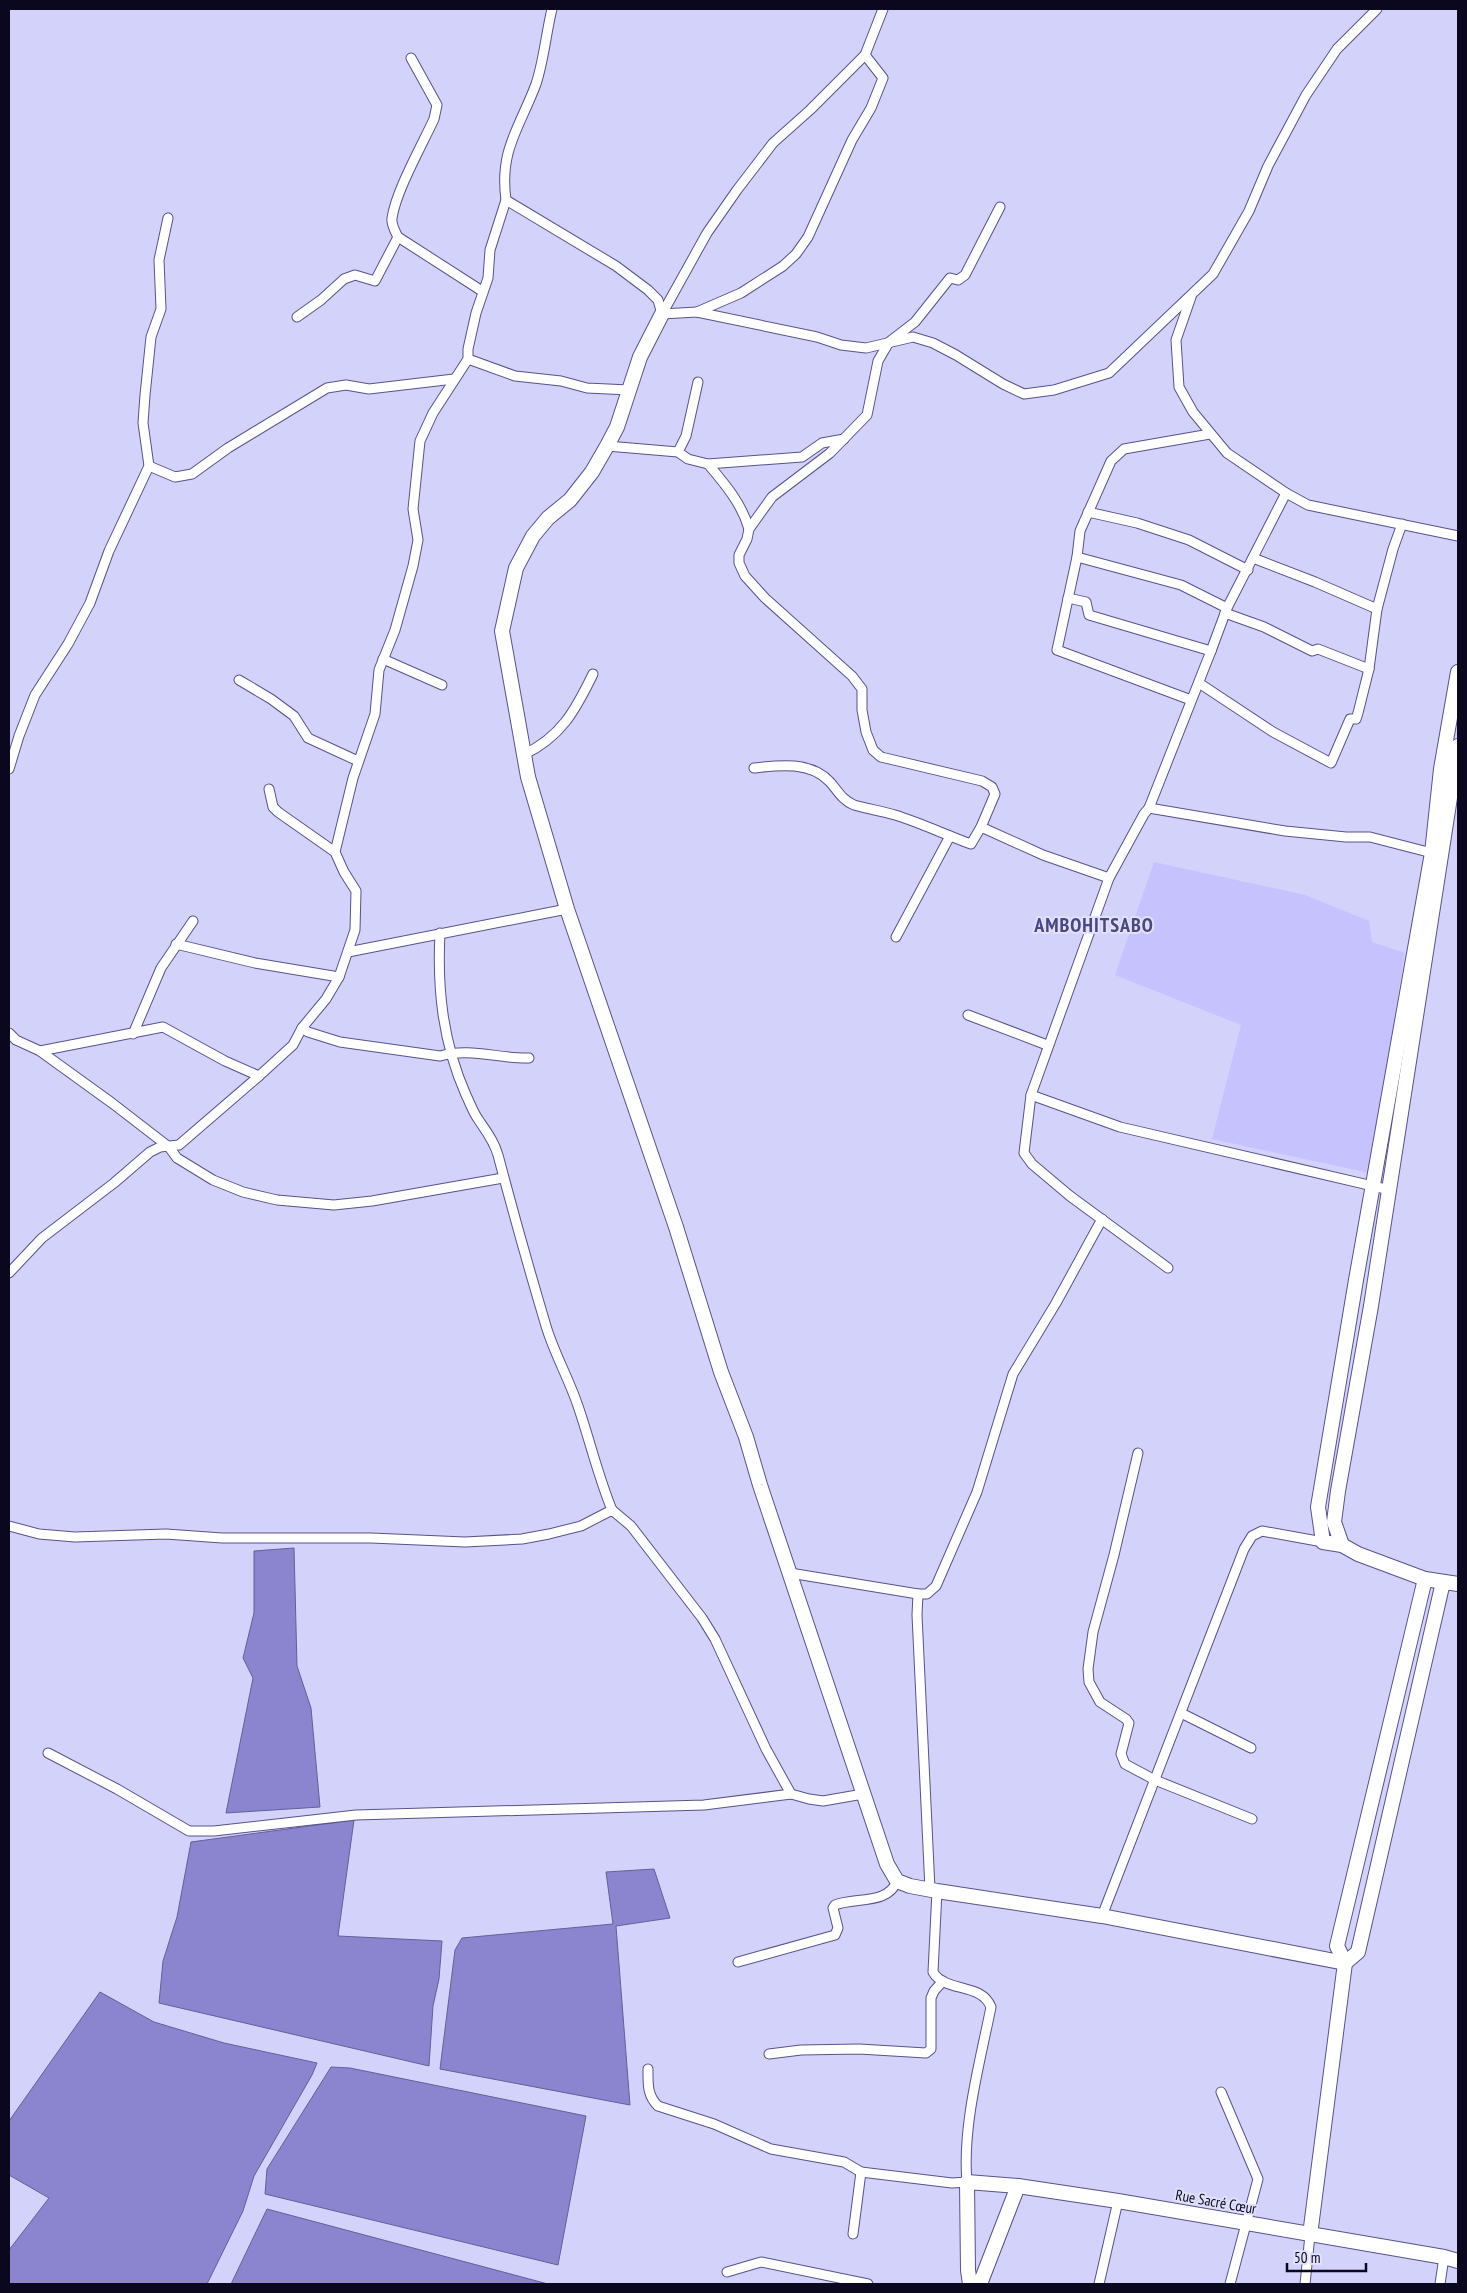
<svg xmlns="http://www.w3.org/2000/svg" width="1467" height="2293" viewBox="0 0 1467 2293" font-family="'PT Sans Narrow',sans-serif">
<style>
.built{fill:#c5c2fe}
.water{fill:#8a85ce;stroke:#645f99}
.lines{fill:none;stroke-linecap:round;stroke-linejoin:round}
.street-casing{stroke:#57528d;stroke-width:11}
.secondary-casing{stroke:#57528d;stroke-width:16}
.street{stroke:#fff;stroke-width:9}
.secondary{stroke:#fff;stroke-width:14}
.labels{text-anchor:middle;stroke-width:4;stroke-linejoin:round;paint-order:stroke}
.street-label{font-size:15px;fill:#0b071e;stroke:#e1e1fc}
.district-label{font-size:20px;font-weight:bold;letter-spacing:1px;fill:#4c4681;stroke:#e1e1fc}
</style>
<rect width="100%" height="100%" fill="#d3d2fb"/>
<!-- built -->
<polygon class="built" points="1154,862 1305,895 1369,921 1372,942 1405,953 1369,1173 1212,1139 1241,1025 1115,975"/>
<!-- water -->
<g class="water">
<polygon points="294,1548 297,1666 311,1708 320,1807 226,1813 253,1678 243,1658 254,1613 254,1551"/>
<polygon points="354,1820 338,1936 442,1941 439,1979 433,2006 429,2066 159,2003 163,1961 177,1917 191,1842"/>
<polygon points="654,1869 670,1918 616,1926 630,2105 440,2069 455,1950 462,1938 613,1924 606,1872"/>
<polygon points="100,1992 154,2022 224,2043 317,2063 312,2075 254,2176 243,2211 207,2284 9,2284 9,2250 49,2198 9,2175 9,2121"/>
<polygon points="331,2067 350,2068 586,2116 558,2265 265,2194 267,2169"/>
<polygon points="267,2209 548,2284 231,2284"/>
</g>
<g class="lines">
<defs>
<g id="street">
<path d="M 552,9 C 546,33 544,60 536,84 C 520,127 499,150 506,200 L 616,266 L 648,290 L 658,300 L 662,314"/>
<path d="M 411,58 L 437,105 L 434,119 C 422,145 396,191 392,218 C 391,225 395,231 398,237 L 482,291"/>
<polyline points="1000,207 965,275 958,280 950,278 915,322 889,342 878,361 867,415 830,453 772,497 749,529 747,539 739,555 739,563 745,576 765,598 852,676 862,689 862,710 866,732 873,750 881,757 982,781 992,787 995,794 981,827 1043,855 1109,878"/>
<polyline points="1191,297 1176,340 1179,387 1193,412 1227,453 1286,493 1308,505 1458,536"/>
<polyline points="697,312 741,293 783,266 796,254 808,237 852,140 871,108 883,78 865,55"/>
<polyline points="662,314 697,312 817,337 841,345 866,348 913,337 933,343 956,355 1003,384 1024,394 1054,390 1109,373 1213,274 1249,211 1268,166 1306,95 1337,49 1377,9"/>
<polyline points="662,314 707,233 737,190 773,143 810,110 865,55 883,9"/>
<polyline points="297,317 321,300 344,279 355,275 375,281 398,237"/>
<polyline points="468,359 515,376 561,381 587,388 629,390"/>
<polyline points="607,446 678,452 688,459 708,464 802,457 822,443 844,439"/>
<polyline points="678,452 686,436 698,382"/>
<path d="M 708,464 C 725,484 742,504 749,529"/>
<polyline points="149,466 175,477 192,474 228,448 327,388 346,385 369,389 454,379"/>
<polyline points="1088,512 1137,523 1189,540 1248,570"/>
<polyline points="1077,557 1181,585 1227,608"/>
<polyline points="1253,558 1315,582 1377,609"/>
<polyline points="1068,598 1086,602 1089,615 1211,651 1227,608 1286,493"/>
<polyline points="1225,613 1264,627 1312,651 1318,649 1369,669"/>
<polyline points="1211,651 1149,808 1144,814 1109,878 1031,1095 1120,1127 1390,1190"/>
<polyline points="383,659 442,685"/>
<polyline points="239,680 271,699 294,716 308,738 358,761"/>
<polyline points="1199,683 1273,732 1331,763 1350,719 1356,719 1358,713 1369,669 1377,609 1393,549 1402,524"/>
<polyline points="1191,700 1057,650 1077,557 1080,531 1111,461 1124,449 1210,434"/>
<path d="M 523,755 C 561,737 575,711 593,674"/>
<path d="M 754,768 C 779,765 811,761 830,782 C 838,791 842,800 854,805 C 868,809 882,811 895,815 C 921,823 946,835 971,844 L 981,827"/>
<polyline points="9,769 19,736 35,695 68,644 90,603 109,551 149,466 143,423 145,395 151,337 161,309 159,260 168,218"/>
<polyline points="1149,808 1285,831 1346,837 1370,837 1432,853"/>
<polyline points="335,852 353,778 375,714 379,670 395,630 413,566 418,540 413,509 420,441 433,413 468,359 468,349 476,313 488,278 490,250 506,200"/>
<path d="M 440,933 C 437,990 443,1043 466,1095 C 470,1103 473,1112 478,1119 C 486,1131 494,1141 498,1155 C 513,1212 529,1269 546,1326 C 554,1353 569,1379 578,1406 C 590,1441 598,1476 612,1510"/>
<polyline points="896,937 950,836"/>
<polyline points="176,944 255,963 339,977"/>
<polyline points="348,952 567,909"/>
<polyline points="968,1015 1047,1045"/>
<path d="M 302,1028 L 308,1032 L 340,1042 L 440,1056 C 469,1047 499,1059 529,1058"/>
<polyline points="9,1033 16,1040 40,1051 112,1103 169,1147 177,1158 213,1180 243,1192 277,1200 334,1205 372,1201 503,1178"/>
<polyline points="133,1034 161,968 193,921"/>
<polyline points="40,1051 163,1027 225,1061 259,1076 293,1045 302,1028 326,999 339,977 355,930 356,891 344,872 335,852 278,812 273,807 269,789"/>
<polyline points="1031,1095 1024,1153 1032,1164 1070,1196 1168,1268"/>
<polyline points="9,1273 42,1238 114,1183 150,1152 160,1147 179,1145 259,1076"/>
<polyline points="1138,1453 1114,1555 1093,1632 1088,1669 1089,1682 1100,1702 1126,1719 1129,1723 1121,1754 1125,1764 1155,1780 1252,1819"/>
<polyline points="9,1526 39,1534 75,1537 166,1534 222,1538 371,1538 465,1542 522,1539 549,1534 581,1526 612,1510 631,1526 702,1618 715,1639 766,1749 791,1794"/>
<polyline points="790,1573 918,1594 927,1594 936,1586 977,1492 1013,1374 1056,1303 1102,1219"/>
<polyline points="918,1594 917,1615 930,1889"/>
<polyline points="1181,1713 1251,1748"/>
<polyline points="48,1753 117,1789 189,1831 214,1831 356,1815 704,1805 791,1794 809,1799 823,1801 863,1794"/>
<polyline points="1102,1916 1244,1549 1252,1536 1262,1531 1323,1542"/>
<path d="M 738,1962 L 835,1935 L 838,1928 L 833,1908 L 835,1905 C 855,1897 888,1905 897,1881"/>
<polyline points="769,2054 801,2050 859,2049 926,2053 931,2049 931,1998 934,1991 943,1981"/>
<path d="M 648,2069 C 648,2084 647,2095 658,2106 L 714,2124 L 771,2149 L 844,2162 L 861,2172 L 853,2234"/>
<polyline points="1221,2092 1258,2179 1230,2284"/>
<path d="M 861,2172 L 952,2183 L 967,2182 C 962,2127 980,2062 991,2007 C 981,1982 945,1993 933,1972 L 937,1891"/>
<polyline points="727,2272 761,2262 868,2284"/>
<polyline points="1099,2284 1118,2201"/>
<polyline points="1305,2284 1310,2235"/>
<polyline points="1440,2284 1444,2257"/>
</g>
<g id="secondary">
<polyline points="662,314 640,357 617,427 607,446 592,472 570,500 548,518 533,536 516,568 502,631 528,777 567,909 676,1227 721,1372 746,1437 760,1485 887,1864 897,1881 910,1886 937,1891 1102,1916 1345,1963 1358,1952 1443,1582"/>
<polyline points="1458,672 1441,769 1432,853 1356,1280 1318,1507 1323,1542 1342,1545 1358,1554 1425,1579 1458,1584"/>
<polyline points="1342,1545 1334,1522 1338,1491 1371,1306 1458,746"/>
<polyline points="1310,2235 1345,1963 1337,1946 1425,1579"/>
<polyline points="970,2284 968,2270 967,2182 1018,2186 1118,2201 1444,2257 1458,2261"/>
<polyline points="980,2284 1018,2186"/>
</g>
</defs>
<!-- street casing -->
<use href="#street" class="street-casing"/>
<!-- secondary casing -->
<use href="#secondary" class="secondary-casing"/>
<!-- street -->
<use href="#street" class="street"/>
<!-- secondary -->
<use href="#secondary" class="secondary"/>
</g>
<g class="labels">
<!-- street labels -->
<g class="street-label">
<text transform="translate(1216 2202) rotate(10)" y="5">Rue Sacré Cœur</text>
</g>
<!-- district labels -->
<g class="district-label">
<text x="1094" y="932">AMBOHITSABO</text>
</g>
</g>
<!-- border -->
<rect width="1467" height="2293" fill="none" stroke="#0b071e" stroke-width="20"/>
<!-- scale -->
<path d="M1287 2263v8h79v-8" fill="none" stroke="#0b071e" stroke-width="2.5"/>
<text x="1294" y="2263" font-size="15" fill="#0b071e" stroke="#e1e1fc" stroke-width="4" paint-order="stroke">50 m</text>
</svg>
